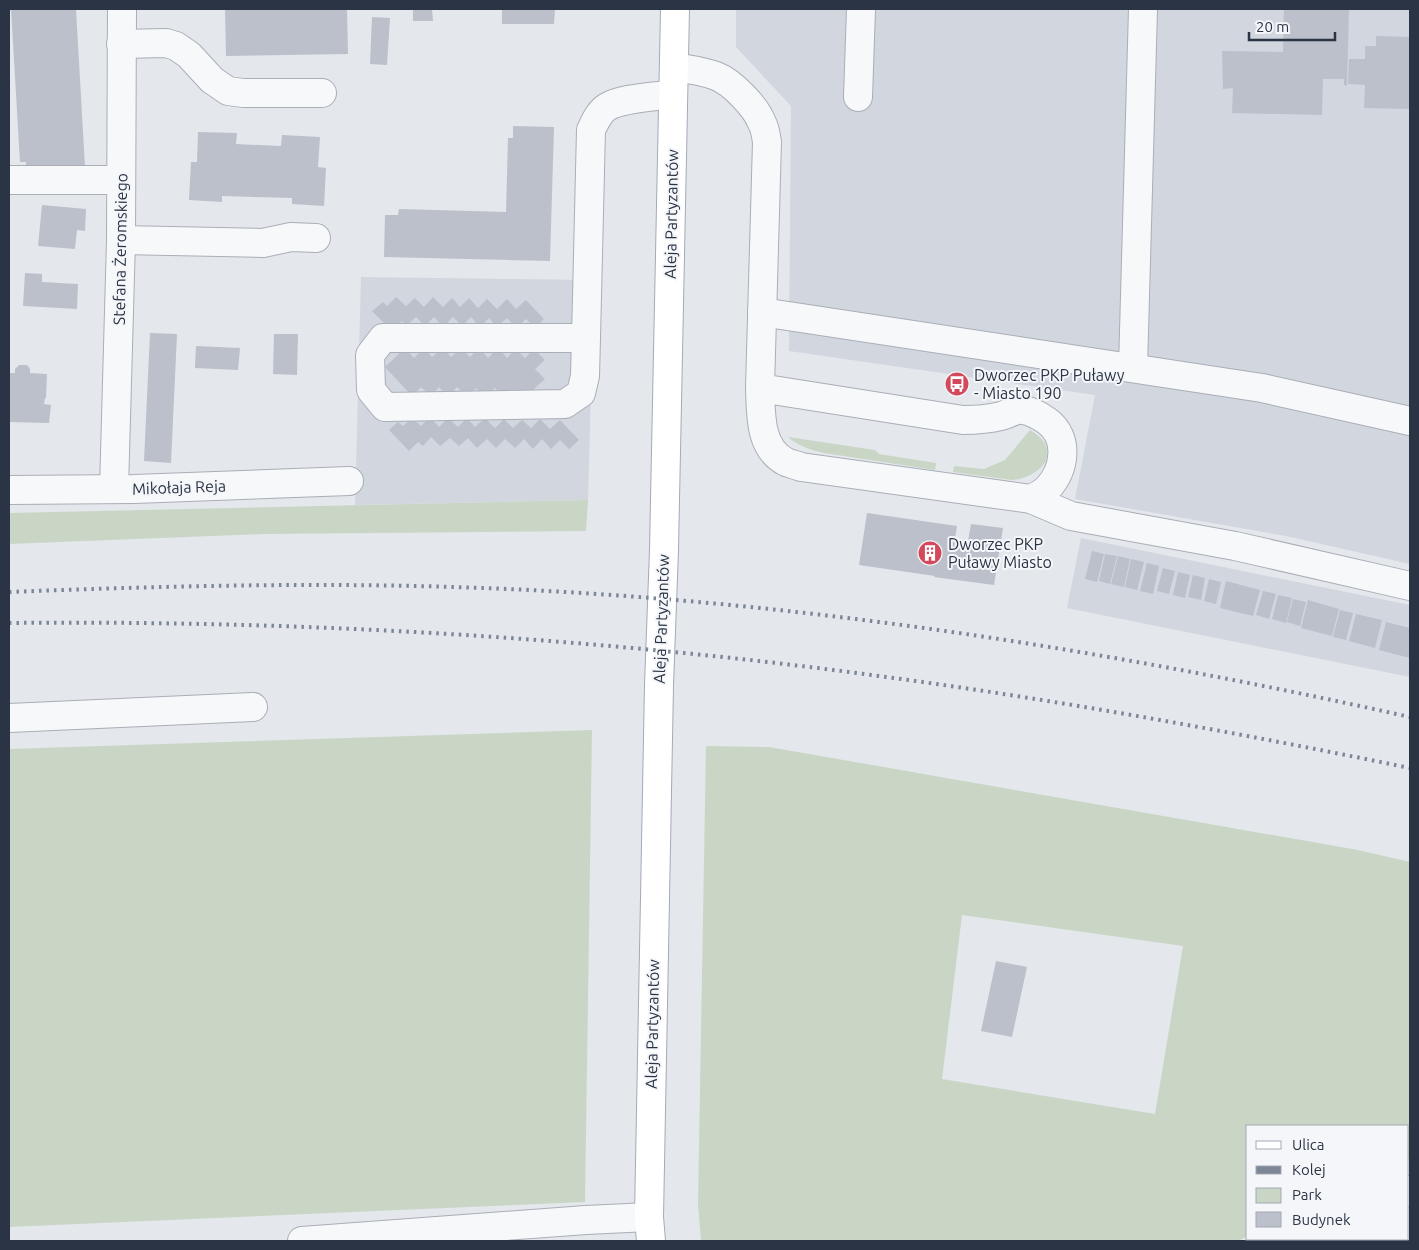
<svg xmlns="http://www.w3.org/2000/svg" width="1419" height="1250" viewBox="0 0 1419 1250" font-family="Ubuntu,sans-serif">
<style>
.built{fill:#d2d6de}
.green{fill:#c9d6c5;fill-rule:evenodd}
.building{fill:#bbc0ca}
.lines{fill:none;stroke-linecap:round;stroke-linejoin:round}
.minor-casing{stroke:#a9aeb7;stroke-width:30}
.major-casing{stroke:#a3abb8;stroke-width:30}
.minor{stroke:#f7f8fa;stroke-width:28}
.major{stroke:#fff;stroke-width:28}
.rail{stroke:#7d8696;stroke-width:4;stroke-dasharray:2.5 5;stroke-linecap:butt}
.labels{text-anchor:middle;stroke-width:4;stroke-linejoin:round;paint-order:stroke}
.street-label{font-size:16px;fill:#2b3445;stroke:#f4f6f9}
.poi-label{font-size:16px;fill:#2b3445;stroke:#f4f6f9;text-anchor:start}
</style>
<rect width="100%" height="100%" fill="#e4e7ec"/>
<!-- built -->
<g class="built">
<polygon points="736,9 1410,9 1410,564 1286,536 1075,499 1095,395 789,351 791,106 736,47"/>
<polygon points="361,277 594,280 588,500 355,505"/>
<polygon points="1081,538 1410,605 1410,677 1067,608"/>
</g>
<!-- green -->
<g class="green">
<path d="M 1030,430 C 1036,434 1042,438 1045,444 C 1055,465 1029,479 1012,480 L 953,472 L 954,466 L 984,469 L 1005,460 Z"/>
<path d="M 788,437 L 875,450 L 879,454 L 936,463 L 935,470 L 824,453 C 810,450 799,446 788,437 Z"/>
<polygon points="588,500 586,531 264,534 9,544 9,513"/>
<polygon points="592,730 585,1202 9,1227 9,749"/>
<path d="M 706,746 L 769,747 L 1358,850 L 1410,862 L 1410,1157 L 1408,1159 L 1408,1126 L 1248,1126 L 1248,1236 L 1238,1241 L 701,1241 L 698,1204 ZM 962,915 L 1183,946 L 1155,1114 L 942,1079 Z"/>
</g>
<!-- building -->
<g class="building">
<polygon points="11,9 76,9 85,167 26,174 26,162 20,162"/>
<polygon points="225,9 347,9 348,54 226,56"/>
<polygon points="413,9 432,9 433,21 413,21"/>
<polygon points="502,9 555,9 554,24 502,24"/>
<polygon points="1284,9 1349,9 1347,86 1344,85 1344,79 1323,79 1322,115 1232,113 1233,88 1223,89 1222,51 1283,52"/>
<polygon points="372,17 390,18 387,65 370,64"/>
<polygon points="1376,36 1410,37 1410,109 1364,108 1365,85 1348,84 1349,59 1365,59 1365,46 1376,46"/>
<polygon points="513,126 554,127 550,261 384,257 385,215 398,215 399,209 506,212 508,138 513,138"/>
<polygon points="198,132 237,133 236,144 281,146 282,135 320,137 318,167 326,168 324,206 292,204 292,198 222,196 222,202 189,200 191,162 197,162"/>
<polygon points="42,205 86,209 85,231 77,230 75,249 38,246"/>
<polygon points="25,273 42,274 42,282 78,284 77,309 23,306"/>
<polygon points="396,297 406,306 415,298 424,307 433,297 443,307 452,298 460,307 469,298 478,308 487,299 497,309 507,299 516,309 526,300 544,319 535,328 526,319 516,328 507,318 497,327 489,318 480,327 471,317 462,326 453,317 443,327 434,317 425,326 416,317 406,326 402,321 392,331 372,311 383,302 387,306"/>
<polygon points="150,333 177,334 171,463 144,461"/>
<polygon points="274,334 298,334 297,375 273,374"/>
<polygon points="196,346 240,348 238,370 195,368"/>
<polygon points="405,348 414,358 424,348 432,357 443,348 451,357 461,348 470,357 479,348 488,358 498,348 507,358 516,349 525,358 534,349 545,360 535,369 545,379 524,398 515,389 505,398 495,388 485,397 476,388 467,397 457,387 448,397 439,387 431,396 421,387 412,396 385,367"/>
<polygon points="19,365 27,365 30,369 30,373 47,374 46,398 45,398 44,404 51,405 49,423 9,422 9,373 15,373 15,369"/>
<polygon points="430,417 439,427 448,418 458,427 467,418 475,427 485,418 495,428 504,419 513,428 522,420 531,428 540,419 550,429 560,420 579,440 569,449 560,440 551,449 542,439 533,449 524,439 515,448 505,439 496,448 487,439 477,448 468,438 459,446 450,438 440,446 431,437 423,446 418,442 409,451 389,430 398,422 403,426 412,418 421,426"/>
<polygon points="867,513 957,526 955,539 968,541 971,524 1003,528 994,585 934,577 935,576 859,565"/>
<polygon points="1092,551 1104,554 1097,582 1085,579"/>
<polygon points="1105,554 1117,556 1110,584 1099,581"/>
<polygon points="1118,556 1130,559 1124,587 1111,584"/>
<polygon points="1131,559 1144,562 1137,590 1125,587"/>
<polygon points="1147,563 1159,566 1153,594 1140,591"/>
<polygon points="1163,568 1175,571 1169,594 1157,591"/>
<polygon points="1178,572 1190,575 1185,598 1173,595"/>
<polygon points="1193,575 1205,578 1201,600 1188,597"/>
<polygon points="1209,579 1221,582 1216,604 1204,601"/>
<polygon points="1226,581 1260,590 1253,616 1220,608"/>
<polygon points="1263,591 1276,594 1269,619 1256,615"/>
<polygon points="1278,595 1292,598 1286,623 1272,619"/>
<polygon points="1293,599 1306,602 1300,626 1287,622"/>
<polygon points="1308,600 1339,609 1332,636 1301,628"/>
<polygon points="1340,610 1353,613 1346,640 1333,637"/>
<polygon points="1356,614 1382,620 1375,648 1349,641"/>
<polygon points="1386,622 1410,628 1410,658 1379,650"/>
<polygon points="996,961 1027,967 1012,1037 981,1031"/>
</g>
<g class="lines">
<defs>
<g id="minor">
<polyline points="121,44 166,43 176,46 189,55 212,80 228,91 243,93 322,93"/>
<path d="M 674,67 C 688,69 703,71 716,76 C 732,82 756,107 762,123 C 765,128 766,136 767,142 L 760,388 C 761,414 759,448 786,462 C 791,464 796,465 801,467 L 1031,499 C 1037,496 1043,493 1047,489 C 1065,470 1070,438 1047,421 C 1040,416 1032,411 1023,410 C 1016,409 1008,414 1001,416 C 989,419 976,420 963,420 L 760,388"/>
<polyline points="858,97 861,9"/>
<polyline points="9,180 121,180"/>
<polyline points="121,240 263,243 291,237 316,238"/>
<polyline points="762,312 1262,388 1410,421"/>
<path d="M 586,338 L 585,376 L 581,393 L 565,404 L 385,407 L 371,390 L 370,355 L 383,338 L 586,338 L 591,130 C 595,122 599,112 607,107 C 622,98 655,97 673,94"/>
<polyline points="1133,368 1143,9"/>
<polyline points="114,489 121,240 122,9"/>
<polyline points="9,490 134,489 349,481"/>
<polyline points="1031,499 1071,516 1235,546 1410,586"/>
<polyline points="9,718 253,707"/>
<polyline points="1408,1192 1410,1190"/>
<polyline points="302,1241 586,1220 649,1217"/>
<polyline points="1318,1241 1323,1239"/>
</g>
<polyline id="major" points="651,1241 649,1217 659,685 664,550 675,9"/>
</defs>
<!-- minor casing -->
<use href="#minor" class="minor-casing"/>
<!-- major casing -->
<use href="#major" class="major-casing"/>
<!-- minor -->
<use href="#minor" class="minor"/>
<!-- major -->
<use href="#major" class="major"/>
<!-- rail -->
<g class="rail">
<path d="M 9,592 C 188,585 368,581 548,591 C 838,607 1127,654 1410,717"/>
<path d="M 9,623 C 299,620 591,637 879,676 C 1058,700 1234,732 1410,768"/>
</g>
</g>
<!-- icons -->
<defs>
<symbol id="bus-disc" viewBox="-11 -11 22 22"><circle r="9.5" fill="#d1495b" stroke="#f4f6f9"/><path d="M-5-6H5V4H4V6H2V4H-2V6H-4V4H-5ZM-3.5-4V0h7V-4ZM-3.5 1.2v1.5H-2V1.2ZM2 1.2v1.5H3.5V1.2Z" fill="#fff"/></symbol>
<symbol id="building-disc" viewBox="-11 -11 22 22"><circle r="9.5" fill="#d1495b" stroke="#f4f6f9"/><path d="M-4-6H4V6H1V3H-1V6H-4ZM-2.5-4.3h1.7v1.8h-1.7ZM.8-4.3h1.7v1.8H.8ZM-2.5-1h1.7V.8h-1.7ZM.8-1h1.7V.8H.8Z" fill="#fff"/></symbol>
</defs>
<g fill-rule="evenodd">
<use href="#bus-disc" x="943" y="370" width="28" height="28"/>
<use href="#building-disc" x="916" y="539" width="28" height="28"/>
</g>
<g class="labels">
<!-- street labels -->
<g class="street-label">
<text transform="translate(671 214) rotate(-89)" y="6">Aleja Partyzantów</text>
<text transform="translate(120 249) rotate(-89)" y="6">Stefana Żeromskiego</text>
<text transform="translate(179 487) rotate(-2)" y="6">Mikołaja Reja</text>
<text transform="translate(661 619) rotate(-88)" y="6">Aleja Partyzantów</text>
<text transform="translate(652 1024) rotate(-89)" y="6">Aleja Partyzantów</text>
</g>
<!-- poi labels -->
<g class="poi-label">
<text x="974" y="381">Dworzec PKP Puławy<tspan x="974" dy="18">- Miasto 190</tspan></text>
<text x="948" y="550">Dworzec PKP<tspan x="948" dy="18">Puławy Miasto</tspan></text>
</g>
</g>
<!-- border -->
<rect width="1419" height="1250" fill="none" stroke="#2b3445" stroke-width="20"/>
<!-- legend -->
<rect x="1246" y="1125" width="162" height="115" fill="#f4f6f9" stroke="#a4a8b1"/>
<rect x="1256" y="1141" width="25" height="8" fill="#ffffff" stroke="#a4a8b1"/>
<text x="1292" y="1150" font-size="15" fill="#2b3445">Ulica</text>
<rect x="1256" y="1166" width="25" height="8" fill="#7d8696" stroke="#a4a8b1"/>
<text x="1292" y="1175" font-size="15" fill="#2b3445">Kolej</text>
<rect x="1256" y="1188" width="25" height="15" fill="#c9d6c5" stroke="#a4a8b1"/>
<text x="1292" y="1200" font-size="15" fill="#2b3445">Park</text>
<rect x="1256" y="1212" width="25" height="15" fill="#bbc0ca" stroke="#a4a8b1"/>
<text x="1292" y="1225" font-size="15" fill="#2b3445">Budynek</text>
<!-- scale -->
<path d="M1249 32v8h86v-8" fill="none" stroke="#2b3445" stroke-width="2.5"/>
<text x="1256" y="32" font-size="15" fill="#2b3445" stroke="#f4f6f9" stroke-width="4" paint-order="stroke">20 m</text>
</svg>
